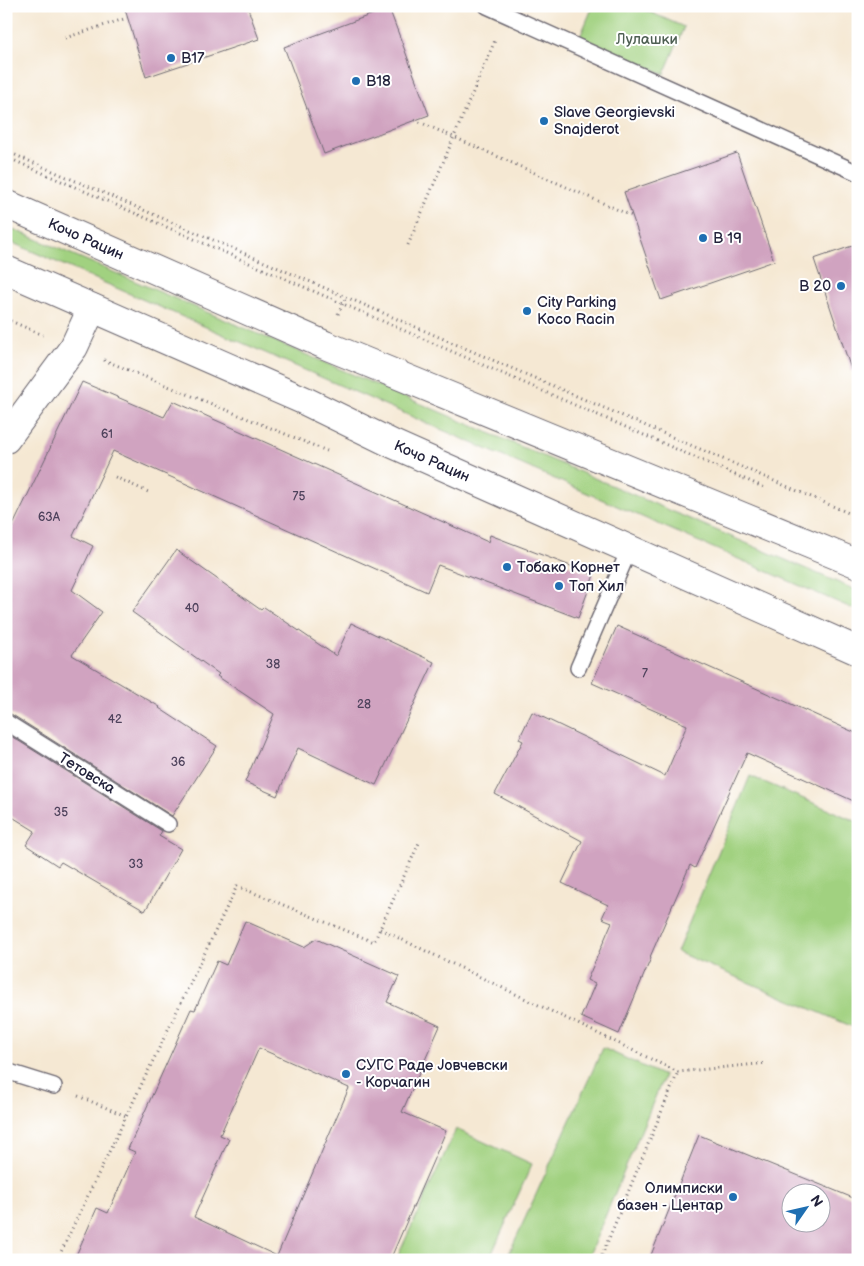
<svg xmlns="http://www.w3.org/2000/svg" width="864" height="1266" viewBox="0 0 864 1266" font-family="'Balsamiq Sans',sans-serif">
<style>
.green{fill:#a1d180;stroke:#627a5e}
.building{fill:#d0a3c0;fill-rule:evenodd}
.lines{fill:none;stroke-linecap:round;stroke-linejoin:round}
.service-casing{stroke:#6c6770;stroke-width:18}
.minor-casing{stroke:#6c6770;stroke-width:30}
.tertiary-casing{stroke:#6c6770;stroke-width:30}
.path{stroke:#6c6770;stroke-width:3;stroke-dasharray:1 4;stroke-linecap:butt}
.service{stroke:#fff;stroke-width:15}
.minor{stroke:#fff;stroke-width:28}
.tertiary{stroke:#fff;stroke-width:28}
.poi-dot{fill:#1f6fb2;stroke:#fff;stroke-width:2}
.labels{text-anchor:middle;stroke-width:4;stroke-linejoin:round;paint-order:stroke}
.number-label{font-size:12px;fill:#4e425c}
.park-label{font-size:15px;fill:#4e5f53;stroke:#fff}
.poi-label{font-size:15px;fill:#22223b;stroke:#fff;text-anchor:start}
.street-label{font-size:15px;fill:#22223b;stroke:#fff}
</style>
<rect width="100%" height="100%" fill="#fff"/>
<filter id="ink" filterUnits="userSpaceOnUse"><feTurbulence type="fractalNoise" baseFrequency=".02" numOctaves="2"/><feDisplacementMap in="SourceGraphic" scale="10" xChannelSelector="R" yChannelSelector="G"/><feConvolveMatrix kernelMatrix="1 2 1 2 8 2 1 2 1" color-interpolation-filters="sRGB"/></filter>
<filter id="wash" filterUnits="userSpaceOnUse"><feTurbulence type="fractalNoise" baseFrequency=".0096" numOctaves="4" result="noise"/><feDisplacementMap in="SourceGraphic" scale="20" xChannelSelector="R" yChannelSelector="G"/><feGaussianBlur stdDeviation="1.12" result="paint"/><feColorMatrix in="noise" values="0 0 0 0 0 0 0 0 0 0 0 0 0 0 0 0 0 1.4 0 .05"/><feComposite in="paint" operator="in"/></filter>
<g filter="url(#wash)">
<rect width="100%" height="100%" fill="#f5e8d3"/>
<!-- green -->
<g class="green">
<polygon points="593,6 636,6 684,27 664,74 580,37"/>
<polygon points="6,226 858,591 858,611 6,240"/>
<polygon points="750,776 858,822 858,1029 677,952"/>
<polygon points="603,1048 664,1076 587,1260 506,1260"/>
<polygon points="456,1129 532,1164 489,1260 396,1260"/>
</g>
<g id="blocks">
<!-- building -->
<g class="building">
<polygon points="124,6 247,6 259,39 146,77"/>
<polygon points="389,8 429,115 324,154 284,47"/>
<polygon points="737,153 774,261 661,300 624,192"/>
<polygon points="858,244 858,371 852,372 814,259"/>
<polygon points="82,382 164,417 173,401 488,542 490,535 594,575 578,618 438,565 427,592 113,451 73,536 93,546 72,590 102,612 72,655 160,707 159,708 217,746 172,816 11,714 6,713 6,540"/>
<polygon points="176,550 261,610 264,607 336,656 351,623 434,662 376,785 298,748 277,796 245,782 274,714 217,676 219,674 132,612"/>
<polygon points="617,626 858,734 858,803 747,753 695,868 690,865 650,957 651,958 619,1034 581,1017 595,984 587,980 612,922 602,918 608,905 562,883 582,841 495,794 523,741 519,739 532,712 665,776 687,725 592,683"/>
<polygon points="6,733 162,831 159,836 181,849 145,911 61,862 58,866 26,845 35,831 6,813"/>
<path d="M 245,921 L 304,947 L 316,939 L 399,976 L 387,1002 L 440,1026 L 402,1112 L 446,1131 L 390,1260 L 74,1260 L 97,1208 L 108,1213 L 135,1152 L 128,1149 L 191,1009 L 195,1010 L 217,961 L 226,965 ZM 259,1048 L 349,1088 L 277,1256 L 194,1217 L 229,1139 L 220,1135 Z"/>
<path d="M 699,1135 L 858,1200 L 858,1260 L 649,1260 ZM 792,1194 L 822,1194 L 822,1224 L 792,1224 Z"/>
</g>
</g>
</g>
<g filter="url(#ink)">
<use href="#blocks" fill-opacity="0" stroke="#6c6770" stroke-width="1"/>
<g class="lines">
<defs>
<g id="service">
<polyline points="487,6 858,173"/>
<polyline points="578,668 629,550"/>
<polyline points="6,722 168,824"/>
<polyline points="6,1071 54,1086"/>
</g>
<polyline id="minor" points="6,439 74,347 92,308"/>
<g id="tertiary">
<polyline points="6,204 325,345 858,564"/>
<polyline points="6,270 303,400 393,444 858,651"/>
</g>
</defs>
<!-- service casing -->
<use href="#service" class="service-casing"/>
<!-- minor casing -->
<use href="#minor" class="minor-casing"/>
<!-- tertiary casing -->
<use href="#tertiary" class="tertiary-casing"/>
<!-- path -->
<g class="path">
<polyline points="65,38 127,18"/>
<polyline points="415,120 632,216"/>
<polyline points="6,151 858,517"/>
<polyline points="6,157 763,487"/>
<polyline points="408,245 496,38"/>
<polyline points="338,314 346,297"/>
<polyline points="6,319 43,335"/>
<polyline points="104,360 327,451"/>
<polyline points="115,477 148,492"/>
<polyline points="380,929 678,1072 767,1063"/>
<polyline points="78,1096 126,1116"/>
<polyline points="57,1260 237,886 374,942 419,843"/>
<polyline points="600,1260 678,1072"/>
</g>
<!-- service -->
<use href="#service" class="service"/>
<!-- minor -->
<use href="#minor" class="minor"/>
<!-- tertiary -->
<use href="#tertiary" class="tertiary"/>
</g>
</g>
<!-- markers -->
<g class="poi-dot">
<circle cx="171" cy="58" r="5"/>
<circle cx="356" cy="81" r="5"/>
<circle cx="544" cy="121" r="5"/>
<circle cx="703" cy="238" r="5"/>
<circle cx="841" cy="286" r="5"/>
<circle cx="527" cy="311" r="5"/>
<circle cx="507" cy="567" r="5"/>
<circle cx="559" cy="586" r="5"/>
<circle cx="346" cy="1074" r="5"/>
<circle cx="733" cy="1197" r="5"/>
</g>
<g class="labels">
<!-- number labels -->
<g class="number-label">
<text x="107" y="438">61</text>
<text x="299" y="500">75</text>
<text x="49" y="521">63А</text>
<text x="192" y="612">40</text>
<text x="273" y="668">38</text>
<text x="645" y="677">7</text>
<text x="364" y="708">28</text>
<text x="115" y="723">42</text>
<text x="178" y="766">36</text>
<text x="61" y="816">35</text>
<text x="136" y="868">33</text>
</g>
<!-- park labels -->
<g class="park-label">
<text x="647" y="44">Лулашки</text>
</g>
<!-- poi labels -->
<g class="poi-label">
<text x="181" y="63">B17</text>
<text x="366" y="86">B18</text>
<text x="554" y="117">Slave Georgievski<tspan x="554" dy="17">Snajderot</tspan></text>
<text x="713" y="243">B 19</text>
<text x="831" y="291" text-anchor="end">B 20</text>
<text x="537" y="307">City Parking<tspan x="537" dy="17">Koco Racin</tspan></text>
<text x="517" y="572">Тобако Корнет</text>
<text x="569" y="591">Топ Хил</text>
<text x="356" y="1070">СУГС Раде Јовчевски<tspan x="356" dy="17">- Корчагин</tspan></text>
<text x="723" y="1193" text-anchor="end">Олимписки<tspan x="723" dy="17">базен - Центар</tspan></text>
</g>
<!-- street labels -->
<g class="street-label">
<text transform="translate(86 239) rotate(24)" y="5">Кочо Рацин</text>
<text transform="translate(432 461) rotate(24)" y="5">Кочо Рацин</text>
<text transform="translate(87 773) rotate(32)" y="5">Тетовска</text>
</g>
</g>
<!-- margin -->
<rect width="864" height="1266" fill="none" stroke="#fff" stroke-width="25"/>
<!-- north arrow -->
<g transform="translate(806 1208) rotate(56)"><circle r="24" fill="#ffffff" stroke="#a7a7b1"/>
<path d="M0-4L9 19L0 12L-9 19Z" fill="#1f6fb2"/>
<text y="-8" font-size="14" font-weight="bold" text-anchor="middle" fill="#22223b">N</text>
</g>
</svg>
